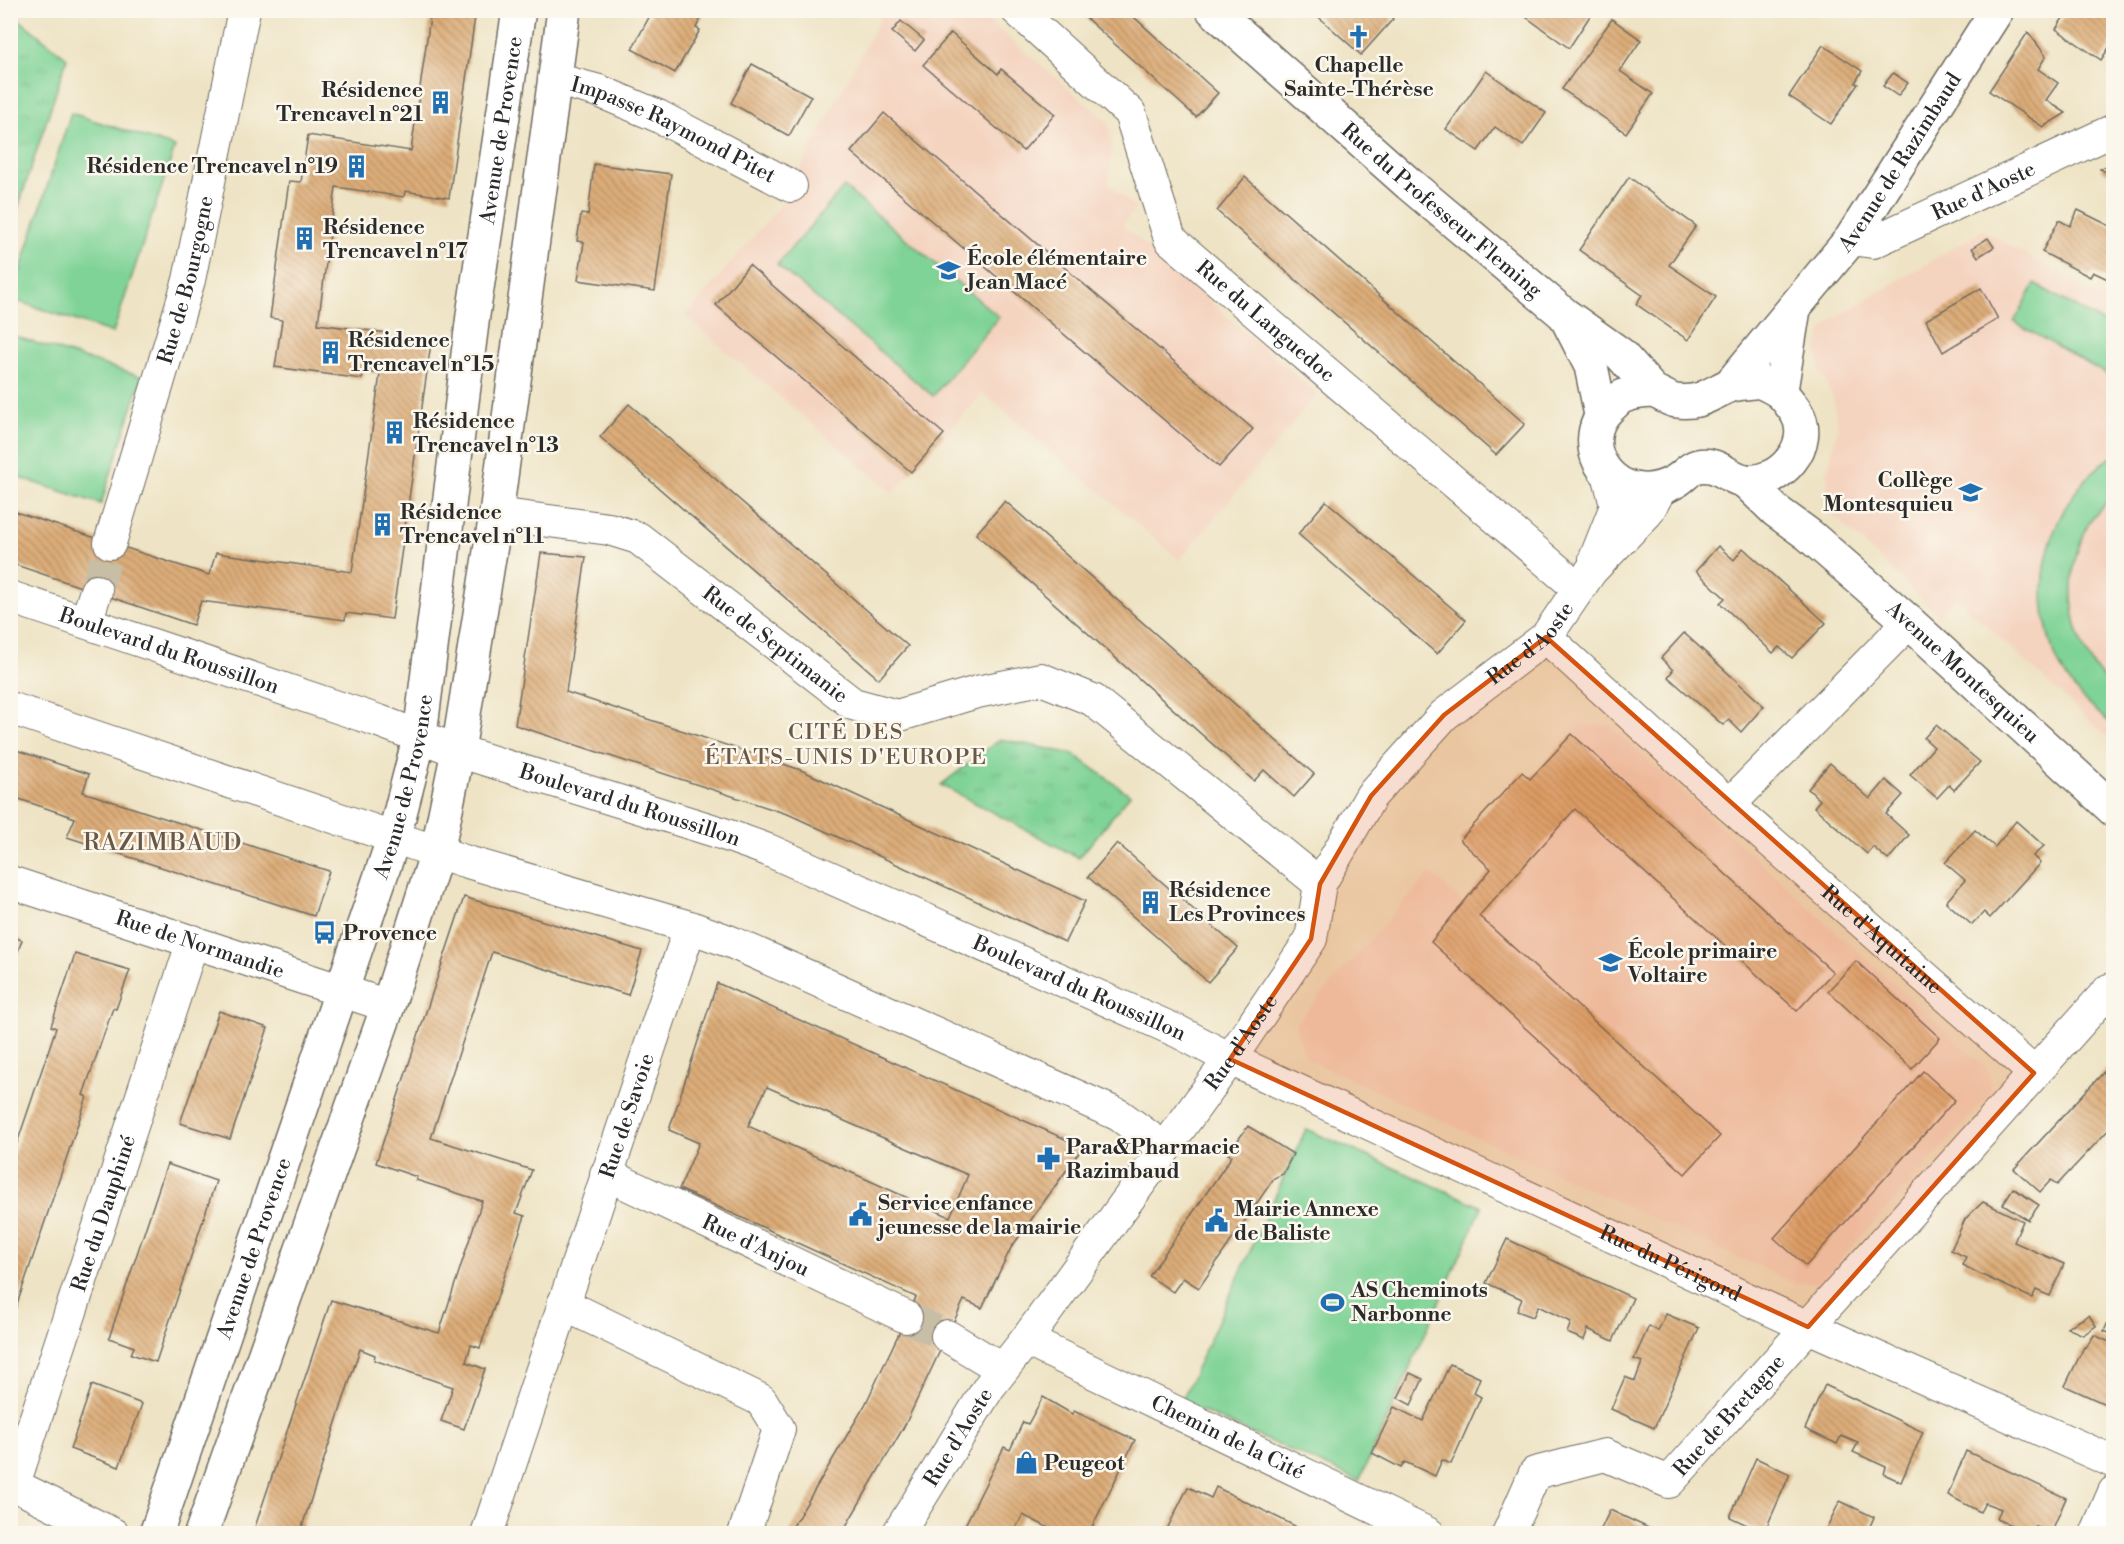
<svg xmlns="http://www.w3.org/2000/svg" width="2124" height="1544" viewBox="0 0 2124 1544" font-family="'Libre Bodoni',serif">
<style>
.built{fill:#f4d3bf}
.park{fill:url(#park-tufts);stroke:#557f60;stroke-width:1.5}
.pitch{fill:#7fd396;stroke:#557f60;stroke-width:1.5}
.building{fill:url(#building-back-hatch);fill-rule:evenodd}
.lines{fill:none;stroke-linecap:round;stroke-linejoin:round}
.minor-tunnel{stroke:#c7bea5;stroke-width:32;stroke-dasharray:32 16;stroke-linecap:butt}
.minor-casing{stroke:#6f6b61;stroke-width:34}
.tertiary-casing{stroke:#6f6b61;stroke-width:36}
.minor{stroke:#fff;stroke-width:32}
.tertiary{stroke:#fff;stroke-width:33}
.marked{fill:#d5540f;fill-opacity:0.2;stroke:#d5540f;stroke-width:4.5;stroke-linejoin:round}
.labels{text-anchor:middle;stroke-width:5;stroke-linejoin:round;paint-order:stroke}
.poi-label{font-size:21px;font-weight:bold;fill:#2b2b2b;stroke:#fbf7ec;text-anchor:start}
.street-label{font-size:21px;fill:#2b2b2b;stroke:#fbf7ec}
.neighbourhood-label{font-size:22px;letter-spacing:1.5px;fill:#695846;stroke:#fbf7ec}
.quarter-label{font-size:24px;letter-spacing:1.5px;fill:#695846;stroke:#fbf7ec}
</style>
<defs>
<pattern id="park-tufts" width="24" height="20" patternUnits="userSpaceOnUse" patternTransform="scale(1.5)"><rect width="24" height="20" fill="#7fd396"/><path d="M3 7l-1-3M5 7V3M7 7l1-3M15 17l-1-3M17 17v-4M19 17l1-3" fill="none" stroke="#6eb581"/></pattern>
<pattern id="building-back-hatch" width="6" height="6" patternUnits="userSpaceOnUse" patternTransform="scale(1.5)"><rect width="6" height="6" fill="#ddad79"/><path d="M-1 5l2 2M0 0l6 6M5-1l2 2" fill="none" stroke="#b38d63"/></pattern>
</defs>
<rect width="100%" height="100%" fill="#fbf7ec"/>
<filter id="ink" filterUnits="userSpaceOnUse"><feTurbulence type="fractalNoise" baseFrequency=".0167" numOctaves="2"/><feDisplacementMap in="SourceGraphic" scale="12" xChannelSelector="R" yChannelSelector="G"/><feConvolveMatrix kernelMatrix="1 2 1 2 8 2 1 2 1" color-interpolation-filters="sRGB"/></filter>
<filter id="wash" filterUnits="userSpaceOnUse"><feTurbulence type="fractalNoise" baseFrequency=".008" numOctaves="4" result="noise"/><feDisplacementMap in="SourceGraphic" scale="24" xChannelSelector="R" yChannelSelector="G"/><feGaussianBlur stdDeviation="1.35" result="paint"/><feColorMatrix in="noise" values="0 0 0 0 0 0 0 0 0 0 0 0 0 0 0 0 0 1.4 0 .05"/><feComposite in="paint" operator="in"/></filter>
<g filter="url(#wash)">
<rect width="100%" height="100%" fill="#eee3c4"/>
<!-- built -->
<g class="built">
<polygon points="884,11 977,11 1108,122 1112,143 1108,184 1136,208 1122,225 1317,394 1180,560 983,393 893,493 685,316 781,205"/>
<polygon points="1984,230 2113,306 2113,742 1956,598 1939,615 1829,511 1827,472 1838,427 1833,397 1820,370 1817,350 1822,331 1833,319"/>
<polygon points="1579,725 1609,725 1989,1071 1991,1094 1819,1283 1794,1283 1307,1059 1295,1024 1430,873 1462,901 1490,870 1459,840 1521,773 1530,779"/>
</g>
<!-- park -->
<g class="park">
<polygon points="11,13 67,58 11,229"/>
<polygon points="1000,739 1073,754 1130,795 1079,858 941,785"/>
</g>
<!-- pitch -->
<g class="pitch">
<polygon points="71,113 175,147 113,333 11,299"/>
<polygon points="844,187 999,317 933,396 777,265"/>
<polygon points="2035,284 2113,328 2113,378 2014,322"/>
<polygon points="11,335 142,377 101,504 11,475"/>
<path d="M 2113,456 C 2114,466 2117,484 2114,493 C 2111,500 2093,515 2088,525 C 2060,580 2069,647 2113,689 L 2113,725 C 2090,707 2069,688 2057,660 C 2026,590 2048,499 2113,456 Z"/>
<polygon points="1306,1129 1482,1207 1359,1481 1181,1402"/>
</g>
<g id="blocks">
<!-- building -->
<g class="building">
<polygon points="431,10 476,10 449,198 405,191 404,197 336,187 318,324 387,333 386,338 431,343 392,619 346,613 345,620 201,601 193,625 10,563 10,510 209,575 216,553 352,572 380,374 364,371 362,379 275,367 282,320 270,318 289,181 301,182 308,135 411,151"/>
<polygon points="653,10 705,10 696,28 700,30 675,73 632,49"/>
<polygon points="1077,10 1126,10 1218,93 1196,117"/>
<polygon points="1311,10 1384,10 1393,19 1361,55"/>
<polygon points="1530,10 1594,10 1569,48 1526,17"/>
<polygon points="2068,10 2114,10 2114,40 2101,60 2056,29"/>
<polygon points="1612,19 1641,40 1620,71 1653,94 1626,133 1562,89"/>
<polygon points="901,21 924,40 915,51 892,32"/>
<polygon points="2028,32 2046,56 2038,69 2058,83 2046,100 2066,113 2043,127 1989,91"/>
<polygon points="951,33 998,74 1001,69 1055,114 1023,151 923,65"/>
<polygon points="1823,45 1862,71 1855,83 1858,84 1831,124 1789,96"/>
<polygon points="752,64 811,96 789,136 731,103"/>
<polygon points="1486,71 1546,113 1523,146 1495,127 1478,151 1446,129"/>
<polygon points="1893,73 1908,83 1898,96 1883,86"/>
<polygon points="884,113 1253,429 1219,467 851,152"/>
<polygon points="2114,162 2114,176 2100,169"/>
<polygon points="594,164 671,174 655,291 578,280 584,242 577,241 581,214 588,215"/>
<polygon points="1245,177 1525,424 1496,455 1217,211"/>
<polygon points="1629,177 1696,226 1669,265 1716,297 1688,340 1636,304 1642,295 1579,250"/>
<polygon points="2078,210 2114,228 2114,282 2093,272 2090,277 2042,252 2059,220 2070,226"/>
<polygon points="1988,238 1994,247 1978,257 1972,248"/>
<polygon points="749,265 944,434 911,472 716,305"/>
<polygon points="1981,288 1998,319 1943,352 1926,320"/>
<polygon points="629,404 908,646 879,679 600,437"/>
<polygon points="1005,501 1314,774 1294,797 1264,770 1254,781 976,534"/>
<polygon points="1326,501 1466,620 1437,654 1298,534"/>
<polygon points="1718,546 1734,560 1743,548 1826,623 1792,658 1779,647 1773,653 1720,603 1725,598 1696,571"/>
<polygon points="541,553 586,557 566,692 801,770 1085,901 1065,942 790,815 515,725"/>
<polygon points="1684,633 1764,706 1741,732 1729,720 1723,725 1668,677 1673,670 1661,658"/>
<polygon points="1936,725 1980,762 1954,790 1949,785 1937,798 1910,775 1934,747 1924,738"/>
<polygon points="1572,734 1833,972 1797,1011 1575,809 1479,916 1720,1136 1685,1174 1431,942 1491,869 1460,840 1522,772 1530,779"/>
<polygon points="10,748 89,774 83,792 329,871 314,916 67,837 75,818 10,796"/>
<polygon points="1830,763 1870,799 1886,780 1903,795 1886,814 1909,835 1888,860 1873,847 1867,854 1814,807 1820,800 1808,789"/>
<polygon points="2016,821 2044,846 2033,856 2040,863 1990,918 1984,912 1972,925 1946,902 1965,880 1945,863 1975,830 1995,847"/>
<polygon points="1117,843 1238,948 1208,982 1088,877"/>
<polygon points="464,897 642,951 628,995 492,952 431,1138 532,1170 516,1213 525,1216 480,1348 471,1345 466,1362 485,1369 464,1429 441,1421 453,1387 374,1360 375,1355 360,1349 300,1533 253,1533 331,1300 439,1333 482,1201 416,1180 417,1177 376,1163"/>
<polygon points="10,936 22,940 11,971 10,971"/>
<polygon points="75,954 130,970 116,1009 113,1008 83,1095 87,1097 10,1325 10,1164 56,1028 51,1026"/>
<polygon points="1856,961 1940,1038 1912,1069 1828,991"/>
<path d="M 717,983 L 1083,1147 L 1011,1248 L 982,1308 L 964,1300 L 905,1425 L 842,1533 L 789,1533 L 865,1405 L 916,1297 L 679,1189 L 699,1143 L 669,1130 ZM 767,1087 L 968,1175 L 950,1217 L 748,1126 Z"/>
<polygon points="219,1011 268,1028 230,1139 180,1123"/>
<polygon points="2114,1061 2114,1124 2057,1185 2051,1180 2040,1192 2014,1169"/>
<polygon points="1923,1071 1955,1100 1806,1266 1774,1238"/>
<polygon points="1248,1126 1293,1154 1283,1174 1274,1178 1199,1288 1183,1278 1173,1292 1149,1276 1232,1156 1228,1154"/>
<polygon points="167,1164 216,1181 156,1362 131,1354 134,1347 109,1338"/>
<polygon points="2013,1188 2039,1205 2028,1220 2003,1204"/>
<polygon points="1983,1202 2023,1221 2014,1242 2064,1264 2050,1296 2036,1290 2032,1298 1982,1275 1962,1265 1966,1257 1951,1250 1965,1219"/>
<polygon points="1507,1239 1633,1298 1613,1341 1588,1329 1584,1340 1567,1333 1571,1322 1538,1306 1533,1317 1517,1311 1522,1299 1486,1283"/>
<polygon points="1666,1314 1699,1328 1654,1428 1611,1409 1625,1377 1635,1381 1642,1362 1634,1359 1649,1326 1658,1331"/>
<polygon points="2089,1315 2096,1326 2083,1335 2067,1328"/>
<polygon points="2109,1320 2114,1322 2114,1335 2104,1331"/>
<polygon points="2094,1335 2114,1344 2114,1408 2065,1386 2084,1347 2086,1348"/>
<polygon points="1450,1364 1480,1378 1474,1393 1481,1397 1451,1464 1442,1460 1435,1476 1405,1462 1401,1468 1372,1453 1394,1407 1423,1421"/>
<polygon points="1410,1373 1423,1379 1411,1405 1398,1398"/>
<polygon points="92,1385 142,1404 119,1467 70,1449"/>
<polygon points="1825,1385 1923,1432 1901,1482 1884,1474 1886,1467 1853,1452 1858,1443 1841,1436 1837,1444 1805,1429"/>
<polygon points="1043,1397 1072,1414 1074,1411 1135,1440 1089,1533 1059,1533 1023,1515 1013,1533 961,1533 1004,1447 1010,1450 1023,1422 1028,1424"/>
<polygon points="1966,1451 2066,1498 2051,1533 2035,1526 2029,1533 1997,1519 2001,1509 1985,1503 1980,1512 1948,1495"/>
<polygon points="1756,1458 1790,1474 1764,1533 1730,1517"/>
<polygon points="1188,1487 1211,1498 1216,1487 1295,1526 1291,1533 1165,1533"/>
<polygon points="1840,1501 1874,1517 1867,1533 1824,1533"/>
<polygon points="1610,1510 1659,1533 1599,1533"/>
</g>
</g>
</g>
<g filter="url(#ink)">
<use href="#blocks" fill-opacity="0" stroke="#6f6b61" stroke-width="1.5"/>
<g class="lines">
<!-- minor-tunnel -->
<g class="minor-tunnel">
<polyline points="96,591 110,543"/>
<polyline points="906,1317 947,1336"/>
</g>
<defs>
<g id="minor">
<path id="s1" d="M 1017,10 L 1130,113 L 1170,239 L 1578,588"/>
<path id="s2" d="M 554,79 L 599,91 L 658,116 L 791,186"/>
<path id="s3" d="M 1851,239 L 1873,242 L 2114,130"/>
<path id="s4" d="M 496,514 L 609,529 L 638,538 L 853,704 L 897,716 L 977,692 L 1041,679 L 1093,700 L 1320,884"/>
<path id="s5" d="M 110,543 L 189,280 L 244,10"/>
<polyline points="1595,559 1616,506 1609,477"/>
<path id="s6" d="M 10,597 L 379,721 L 458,751 L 718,832 L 768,850 L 1179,1032 L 1230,1059 L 1808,1327 L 2114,1462"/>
<polyline points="86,622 96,591"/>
<path id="s7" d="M 1546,637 L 1729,805 L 2034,1073"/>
<polyline points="10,708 464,861 690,927 731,942 1119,1115 1164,1148"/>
<polyline points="1729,805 1909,622"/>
<path id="s8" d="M 10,882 L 388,1006"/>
<path id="s9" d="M 606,1174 L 906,1317"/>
<polyline points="563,1304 761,1400 779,1429 744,1534"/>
<polyline points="947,1336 1002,1369"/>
<path id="s10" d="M 1026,1340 L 1429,1534"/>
<polyline points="10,1483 113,1534"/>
<path id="s11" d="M 14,1484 L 193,941"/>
<path id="s12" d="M 487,1534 L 690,927"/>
<path id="s13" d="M 898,1534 L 989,1387 L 1026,1340 L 1230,1059 L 1311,939 L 1320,884 L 1371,796 L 1444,715 L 1546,637 L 1591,571 L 1647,513 L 1660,490"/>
<path id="s14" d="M 1508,1534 L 1535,1473 L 1605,1455 L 1669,1482 L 2109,990 L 2114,994"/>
<polyline points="2096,1534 2114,1492"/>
</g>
<g id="tertiary">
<path id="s15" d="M 1213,10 L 1409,184 L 1565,315 L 1620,354 L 1653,391"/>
<polyline points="1567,319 1591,366 1601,415"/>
<path d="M 1759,381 C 1780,390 1783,393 1796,412 C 1816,443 1780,486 1745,481 C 1728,478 1718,462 1698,466 C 1691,467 1683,477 1676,481 C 1619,515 1568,446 1610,407 C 1614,404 1619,397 1624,396 C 1631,393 1648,390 1655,392 C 1662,394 1669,400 1676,401 C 1700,404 1708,395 1728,386 C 1737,383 1749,383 1759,381 Z"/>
<path id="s16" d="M 1729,386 L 1851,239 L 1997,10"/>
<polyline points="1781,390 1794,309"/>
<path id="s17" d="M 1745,481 L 1776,511 L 1809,535 L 1909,622 L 2114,810"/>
<path id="s18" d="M 156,1534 L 394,837 L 420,735 L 473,315 L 519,10"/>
<polyline points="201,1534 388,1006 437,852 458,751 496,514 564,10"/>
</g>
</defs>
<!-- minor casing -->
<use href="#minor" class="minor-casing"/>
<!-- tertiary casing -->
<use href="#tertiary" class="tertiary-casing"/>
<!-- minor -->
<use href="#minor" class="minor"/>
<!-- tertiary -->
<use href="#tertiary" class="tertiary"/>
</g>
</g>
<!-- marked area -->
<path class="marked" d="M 1546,637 L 2034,1073 L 1808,1327 L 1230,1059 L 1311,939 L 1320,884 L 1371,796 L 1444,715 Z"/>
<!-- icons -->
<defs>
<symbol id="church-bare" viewBox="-9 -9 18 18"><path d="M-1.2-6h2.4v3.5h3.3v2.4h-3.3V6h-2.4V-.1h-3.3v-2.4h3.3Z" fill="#1f6fb2" stroke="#fbf7ec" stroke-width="2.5" paint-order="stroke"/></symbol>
<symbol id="building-bare" viewBox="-9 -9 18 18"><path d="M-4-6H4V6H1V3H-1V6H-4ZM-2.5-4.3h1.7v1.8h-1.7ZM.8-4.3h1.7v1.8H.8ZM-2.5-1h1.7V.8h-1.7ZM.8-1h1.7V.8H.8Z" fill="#1f6fb2" stroke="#fbf7ec" stroke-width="2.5" paint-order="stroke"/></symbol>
<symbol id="school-bare" viewBox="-9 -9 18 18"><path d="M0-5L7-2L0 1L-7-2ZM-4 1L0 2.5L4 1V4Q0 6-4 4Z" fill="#1f6fb2" stroke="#fbf7ec" stroke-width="2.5" paint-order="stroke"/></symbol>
<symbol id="bus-bare" viewBox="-9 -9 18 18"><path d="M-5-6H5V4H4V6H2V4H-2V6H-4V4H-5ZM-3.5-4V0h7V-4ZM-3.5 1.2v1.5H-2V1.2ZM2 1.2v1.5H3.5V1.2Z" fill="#1f6fb2" stroke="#fbf7ec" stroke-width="2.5" paint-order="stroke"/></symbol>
<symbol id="pharmacy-bare" viewBox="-9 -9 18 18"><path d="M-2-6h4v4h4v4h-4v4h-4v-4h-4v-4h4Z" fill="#1f6fb2" stroke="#fbf7ec" stroke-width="2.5" paint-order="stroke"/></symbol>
<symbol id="civic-bare" viewBox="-9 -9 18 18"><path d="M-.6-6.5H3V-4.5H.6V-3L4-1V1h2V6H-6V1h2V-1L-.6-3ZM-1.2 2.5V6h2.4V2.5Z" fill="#1f6fb2" stroke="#fbf7ec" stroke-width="2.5" paint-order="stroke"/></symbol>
<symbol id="stadium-bare" viewBox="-9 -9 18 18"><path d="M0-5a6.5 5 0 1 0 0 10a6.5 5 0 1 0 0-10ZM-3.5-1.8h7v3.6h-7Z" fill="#1f6fb2" stroke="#fbf7ec" stroke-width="2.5" paint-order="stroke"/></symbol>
<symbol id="shop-bare" viewBox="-9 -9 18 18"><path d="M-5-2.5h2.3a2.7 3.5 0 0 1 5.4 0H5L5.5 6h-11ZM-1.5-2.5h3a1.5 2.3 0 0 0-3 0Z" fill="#1f6fb2" stroke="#fbf7ec" stroke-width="2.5" paint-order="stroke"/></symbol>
</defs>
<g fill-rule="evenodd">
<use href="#church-bare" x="1342" y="20" width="33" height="33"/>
<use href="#building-bare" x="424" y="86" width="33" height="33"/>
<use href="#building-bare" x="340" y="150" width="33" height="33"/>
<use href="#building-bare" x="288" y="222" width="33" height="33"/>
<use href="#school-bare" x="932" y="254" width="33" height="33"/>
<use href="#building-bare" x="314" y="336" width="33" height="33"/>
<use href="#building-bare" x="378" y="416" width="33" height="33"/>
<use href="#school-bare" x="1954" y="476" width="33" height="33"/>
<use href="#building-bare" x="366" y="508" width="33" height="33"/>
<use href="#building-bare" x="1134" y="886" width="33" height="33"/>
<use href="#bus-bare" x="308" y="916" width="33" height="33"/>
<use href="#school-bare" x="1594" y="946" width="33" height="33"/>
<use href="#pharmacy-bare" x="1032" y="1142" width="33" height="33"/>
<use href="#civic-bare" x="844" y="1198" width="33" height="33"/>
<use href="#civic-bare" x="1200" y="1204" width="33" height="33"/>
<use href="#stadium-bare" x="1316" y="1286" width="33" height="33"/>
<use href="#shop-bare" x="1010" y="1446" width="33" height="33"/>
</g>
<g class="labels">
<!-- poi labels -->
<g class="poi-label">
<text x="1359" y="72" text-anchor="middle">Chapelle<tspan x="1359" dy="24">Sainte-Thérèse</tspan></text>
<text x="423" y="97" text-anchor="end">Résidence<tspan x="423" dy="24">Trencavel n°21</tspan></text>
<text x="338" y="173" text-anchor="end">Résidence Trencavel n°19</text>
<text x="323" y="234">Résidence<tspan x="323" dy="24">Trencavel n°17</tspan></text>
<text x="967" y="265">École élémentaire<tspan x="967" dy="24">Jean Macé</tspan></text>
<text x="348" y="347">Résidence<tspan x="348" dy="24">Trencavel n°15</tspan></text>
<text x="413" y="428">Résidence<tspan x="413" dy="24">Trencavel n°13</tspan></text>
<text x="1953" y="487" text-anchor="end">Collège<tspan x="1953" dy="24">Montesquieu</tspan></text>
<text x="400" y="519">Résidence<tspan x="400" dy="24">Trencavel n°11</tspan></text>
<text x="1169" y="897">Résidence<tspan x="1169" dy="24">Les Provinces</tspan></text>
<text x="343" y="940">Provence</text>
<text x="1628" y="958">École primaire<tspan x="1628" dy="24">Voltaire</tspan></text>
<text x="1066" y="1154">Para&amp;Pharmacie<tspan x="1066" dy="24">Razimbaud</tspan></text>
<text x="878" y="1210">Service enfance<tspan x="878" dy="24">jeunesse de la mairie</tspan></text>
<text x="1234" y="1216">Mairie Annexe<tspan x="1234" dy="24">de Baliste</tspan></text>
<text x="1351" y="1297">AS Cheminots<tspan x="1351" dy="24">Narbonne</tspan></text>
<text x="1044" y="1470">Peugeot</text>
</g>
<!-- street labels -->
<g class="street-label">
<text dy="7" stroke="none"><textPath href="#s18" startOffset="1452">Avenue de Provence</textPath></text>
<text dy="7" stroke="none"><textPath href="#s2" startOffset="130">Impasse Raymond Pitet</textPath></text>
<text dy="7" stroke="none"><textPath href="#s16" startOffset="282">Avenue de Razimbaud</textPath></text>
<text dy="7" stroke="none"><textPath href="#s3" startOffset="144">Rue d'Aoste</textPath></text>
<text dy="7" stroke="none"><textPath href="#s15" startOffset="304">Rue du Professeur Fleming</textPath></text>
<text dy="7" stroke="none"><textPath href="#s5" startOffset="274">Rue de Bourgogne</textPath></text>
<text dy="7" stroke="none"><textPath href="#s1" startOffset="411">Rue du Languedoc</textPath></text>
<text dy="7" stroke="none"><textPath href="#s13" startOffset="1104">Rue d'Aoste</textPath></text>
<text dy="7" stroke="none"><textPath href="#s4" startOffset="318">Rue de Septimanie</textPath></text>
<text dy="7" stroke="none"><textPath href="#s6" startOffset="168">Boulevard du Roussillon</textPath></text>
<text dy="7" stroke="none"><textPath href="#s17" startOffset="290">Avenue Montesquieu</textPath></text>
<text dy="7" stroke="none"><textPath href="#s18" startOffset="788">Avenue de Provence</textPath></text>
<text dy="7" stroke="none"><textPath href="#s6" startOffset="654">Boulevard du Roussillon</textPath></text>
<text dy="7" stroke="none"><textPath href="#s7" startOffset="452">Rue d'Aquitaine</textPath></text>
<text dy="7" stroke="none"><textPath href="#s8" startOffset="200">Rue de Normandie</textPath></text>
<text dy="7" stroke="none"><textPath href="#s6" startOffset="1140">Boulevard du Roussillon</textPath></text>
<text dy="7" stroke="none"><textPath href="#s13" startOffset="600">Rue d'Aoste</textPath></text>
<text dy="7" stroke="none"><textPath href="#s12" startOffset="441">Rue de Savoie</textPath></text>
<text dy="7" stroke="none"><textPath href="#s11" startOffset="285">Rue du Dauphiné</textPath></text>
<text dy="7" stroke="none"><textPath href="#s9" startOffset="166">Rue d'Anjou</textPath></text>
<text dy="7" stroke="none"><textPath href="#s18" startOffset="302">Avenue de Provence</textPath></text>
<text dy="7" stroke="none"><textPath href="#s6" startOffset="1792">Rue du Périgord</textPath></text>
<text dy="7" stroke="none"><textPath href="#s14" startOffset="298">Rue de Bretagne</textPath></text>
<text dy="7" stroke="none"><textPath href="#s13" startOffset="114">Rue d'Aoste</textPath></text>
<text dy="7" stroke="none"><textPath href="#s10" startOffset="224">Chemin de la Cité</textPath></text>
</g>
<!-- neighbourhood labels -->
<g class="neighbourhood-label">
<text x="846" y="739">CITÉ DES<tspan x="846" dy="25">ÉTATS-UNIS D'EUROPE</tspan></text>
</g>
<!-- quarter labels -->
<g class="quarter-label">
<text x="163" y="850">RAZIMBAUD</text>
</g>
</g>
<!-- margin -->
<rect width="2124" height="1544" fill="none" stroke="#fbf7ec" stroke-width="36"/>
</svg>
